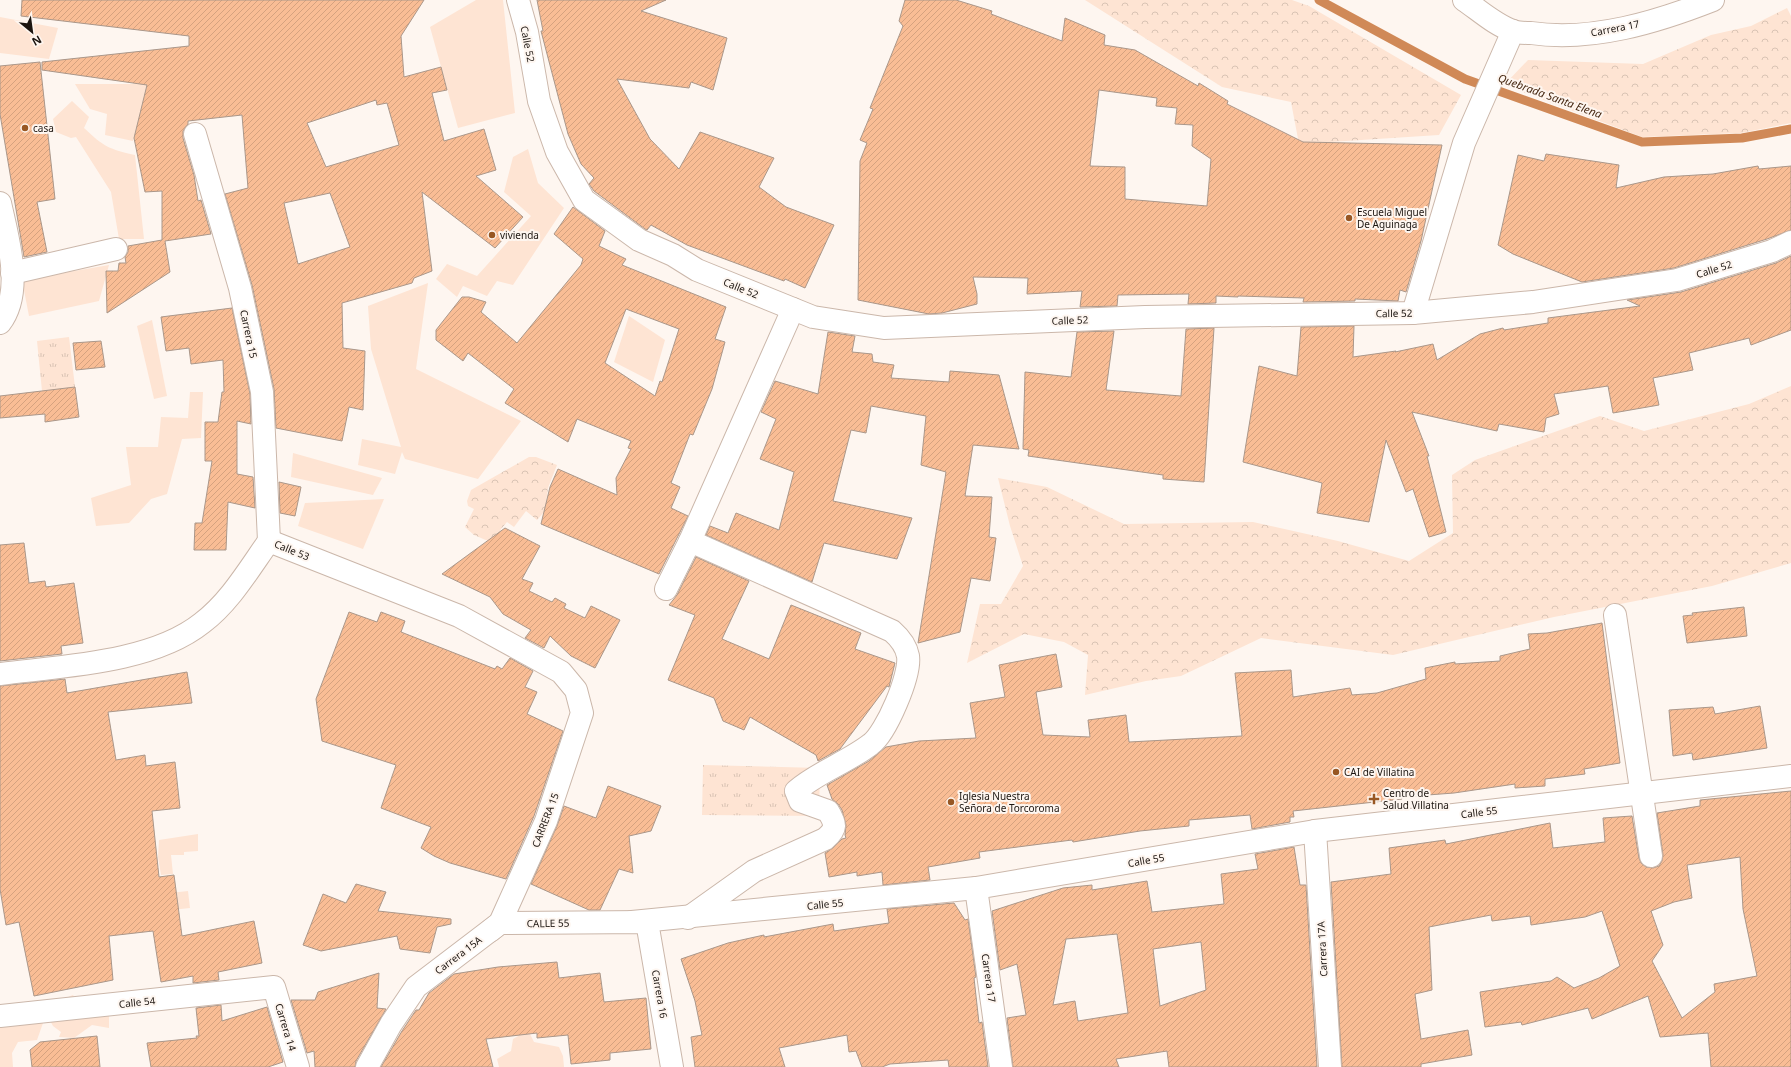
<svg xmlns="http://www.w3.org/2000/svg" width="1791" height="1067" viewBox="0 0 1791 1067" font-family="'Noto Sans',sans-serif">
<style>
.green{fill:#fee4d3}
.forest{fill:url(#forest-crowns)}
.park{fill:url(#park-tufts)}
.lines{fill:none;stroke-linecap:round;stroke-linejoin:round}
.stream{stroke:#d08957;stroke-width:9}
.building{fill:url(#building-hatch);stroke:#aa978a;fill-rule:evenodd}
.street-casing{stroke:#cbb7aa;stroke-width:24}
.secondary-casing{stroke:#cbb7aa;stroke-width:24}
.street{stroke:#fff;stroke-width:22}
.secondary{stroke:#fff;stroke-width:22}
.poi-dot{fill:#985723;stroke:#fef6f0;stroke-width:1.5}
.labels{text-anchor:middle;stroke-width:4;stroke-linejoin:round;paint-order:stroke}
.street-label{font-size:10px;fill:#1c1510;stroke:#fef6f0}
.poi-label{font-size:10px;fill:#1c1510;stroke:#fef6f0;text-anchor:start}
.water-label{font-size:11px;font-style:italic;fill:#482a14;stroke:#fef6f0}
</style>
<defs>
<pattern id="forest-crowns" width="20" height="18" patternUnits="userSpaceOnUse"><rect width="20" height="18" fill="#fee4d3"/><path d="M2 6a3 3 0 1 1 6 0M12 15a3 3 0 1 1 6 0" fill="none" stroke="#d9c3b4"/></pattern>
<pattern id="park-tufts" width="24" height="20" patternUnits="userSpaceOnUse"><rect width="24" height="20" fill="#fee4d3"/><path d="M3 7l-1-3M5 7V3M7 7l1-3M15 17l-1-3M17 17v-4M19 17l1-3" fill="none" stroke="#d9c3b4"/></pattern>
<pattern id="building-hatch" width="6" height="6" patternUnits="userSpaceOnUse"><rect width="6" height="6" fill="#f9bd95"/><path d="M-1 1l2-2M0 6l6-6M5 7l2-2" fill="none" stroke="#d5a27f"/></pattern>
</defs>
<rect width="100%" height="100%" fill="#fef6f0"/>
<!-- green -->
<g class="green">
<polygon points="476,0 503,0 515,113 458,128 430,27"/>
<polygon points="0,17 58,28 49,59 0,53"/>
<polygon points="75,84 149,84 133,141 105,135 107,114 90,109"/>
<path d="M 72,101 L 89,117 L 84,128 C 104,147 109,149 135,155 L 144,239 L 119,239 L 111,192 L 76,137 L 71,138 L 56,132 L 53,119 Z"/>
<polygon points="528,149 538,183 564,208 513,285 497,281 487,296 463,286 457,297 436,279 447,264 477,276 531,216 504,192 513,157"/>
<polygon points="109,265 99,301 29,316 22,280"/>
<polygon points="428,283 416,369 521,421 478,479 405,459 402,452 395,474 358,465 362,439 401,447 371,349 368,306"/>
<polygon points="629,316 665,340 653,382 614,362"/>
<polygon points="152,320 167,396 154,399 137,326"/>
<polygon points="190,392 203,392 201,438 182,439 167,494 151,499 129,523 96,526 91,498 131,485 126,447 158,447 161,417 188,418"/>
<polygon points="293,453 382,478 373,495 291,477"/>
<polygon points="384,499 363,549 298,526 305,503"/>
<polygon points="198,834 198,851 184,852 184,855 171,855 173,874 161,875 158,857 159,840"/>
<polygon points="188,891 190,908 136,914 134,897"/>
<polygon points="73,995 77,1001 109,1010 109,1028 92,1025 74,1038 59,1037 61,1032 53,1026 46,1013 53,1003"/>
<polygon points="36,1012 43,1023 37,1040 18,1042 12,1053 13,1067 0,1067 0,1027"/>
<polygon points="530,1034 534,1042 559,1047 563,1056 564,1067 499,1067 497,1059 511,1051 513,1039 520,1035"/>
</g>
<!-- forest -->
<g class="forest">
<polygon points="1085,0 1292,0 1309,6 1461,95 1439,135 1299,144 1291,102 1222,87"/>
<polygon points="1787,8 1791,16 1791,123 1741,133 1642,137 1504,85 1528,60 1643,64 1711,35 1751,26"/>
<polygon points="1791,386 1791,563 1712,586 1554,617 1393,655 1261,638 1181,676 1146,681 1085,695 1088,655 1064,642 1024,634 967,663 980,604 1001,604 1023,566 1010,526 998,478 1047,487 1124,524 1253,522 1338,541 1409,561 1453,533 1452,475 1475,460 1600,416 1644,431 1749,404"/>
<polygon points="529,457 536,457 557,465 548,488 545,511 537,520 526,511 514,527 507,522 501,529 495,544 474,535 465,527 474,509 468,506 467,501 471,490"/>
</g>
<!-- park -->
<g class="park">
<polygon points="69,337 75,387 42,391 37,341"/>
<polygon points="703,765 820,768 819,816 702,815"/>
</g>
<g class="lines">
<!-- stream -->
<polyline class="stream" points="1319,0 1465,79 1642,142 1742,138 1791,129"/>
</g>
<!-- building -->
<g class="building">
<path d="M 22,0 L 424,0 L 401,36 L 404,77 L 441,67 L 447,90 L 432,93 L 444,141 L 484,129 L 496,170 L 476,176 L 523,217 L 495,248 L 422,192 L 432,271 L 414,278 L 412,283 L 342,303 L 343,348 L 365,351 L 363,410 L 349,407 L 342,441 L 276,428 L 274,389 L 252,285 L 225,194 L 248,188 L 242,115 L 188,121 L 188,124 L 183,131 L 183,138 L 194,175 L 198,201 L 201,200 L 211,234 L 165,241 L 170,272 L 107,313 L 106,271 L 118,271 L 119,263 L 126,263 L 125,257 L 128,252 L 128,246 L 162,240 L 162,191 L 145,192 L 134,138 L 147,85 L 42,70 L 42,62 L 189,46 L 189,36 L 21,16 ZM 376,100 L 377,105 L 387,103 L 399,145 L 326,167 L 307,123 ZM 330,193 L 350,247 L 298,264 L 284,203 Z"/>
<polygon points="537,0 666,0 641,11 727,38 713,90 691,82 689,88 617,79 650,139 679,169 700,132 774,158 759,187 786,207 834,225 805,288 785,279 784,281 687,245 651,225 647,230 645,229 594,191 589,184 594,178 581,164 568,134 541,31 543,31"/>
<path d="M 905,0 L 956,0 L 992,11 L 991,14 L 1062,41 L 1065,18 L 1105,35 L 1104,45 L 1135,50 L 1198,86 L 1199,83 L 1228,101 L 1227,104 L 1303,142 L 1442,145 L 1421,241 L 1406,292 L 1400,290 L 1398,301 L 1355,299 L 1355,301 L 1303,302 L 1304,298 L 1238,296 L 1238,297 L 1216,296 L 1216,303 L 1188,304 L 1189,294 L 1118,295 L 1117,306 L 1080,307 L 1082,291 L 1027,294 L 1028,278 L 973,277 L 977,294 L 977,304 L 942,313 L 929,314 L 858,300 L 860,161 L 867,143 L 860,140 L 873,109 L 870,108 L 903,26 L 899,21 ZM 1099,90 L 1157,98 L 1156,106 L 1177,108 L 1175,124 L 1193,125 L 1192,146 L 1211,159 L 1207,206 L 1125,199 L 1125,167 L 1090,166 Z"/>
<polygon points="40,62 55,199 37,202 47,252 24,257 0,114 0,66"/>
<polygon points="1546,154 1619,165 1616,188 1664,177 1713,174 1758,166 1759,169 1791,166 1791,230 1767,239 1674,268 1582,282 1513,254 1498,245 1518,155 1544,161"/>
<path d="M 573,207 L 605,231 L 599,246 L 626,259 L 622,265 L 726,307 L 715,339 L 725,342 L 712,389 L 693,435 L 690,434 L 671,483 L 680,487 L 671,508 L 688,516 L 659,574 L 541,524 L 550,487 L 558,469 L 617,495 L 616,478 L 631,449 L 628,448 L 631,441 L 577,419 L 568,442 L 505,403 L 514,389 L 468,353 L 463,361 L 436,340 L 436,330 L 462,297 L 469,297 L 486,302 L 481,312 L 517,343 L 581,265 L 583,259 L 554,234 ZM 626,309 L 679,329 L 662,382 L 660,381 L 655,396 L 605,363 Z"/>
<polygon points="1791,256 1791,330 1751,345 1749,338 1689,353 1693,370 1653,378 1659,405 1613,413 1608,386 1554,394 1559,414 1546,418 1544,432 1499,424 1497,431 1412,412 1429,456 1427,456 1446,532 1429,537 1413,489 1406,492 1386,440 1369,522 1317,513 1322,483 1243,462 1259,366 1297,376 1301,327 1354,326 1353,357 1396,351 1395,352 1433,344 1437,360 1480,334 1503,328 1504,330 1548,323 1548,318 1640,306 1627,300 1681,292 1776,263"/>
<polygon points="232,308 250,394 251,424 237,421 237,474 253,477 255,508 228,502 226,550 194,550 195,523 202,523 212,461 205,461 205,422 218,422 222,392 224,392 223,360 191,364 189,348 166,351 161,317"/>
<polygon points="1214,328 1204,482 1163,479 1163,475 1028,456 1029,450 1023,449 1025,372 1071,377 1077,332 1114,331 1106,390 1181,396 1186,329"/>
<polygon points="828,332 855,336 852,352 872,354 873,362 894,365 891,378 949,382 950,371 999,375 1019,449 973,445 965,496 992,497 989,537 996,538 990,581 971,578 960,632 918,643 946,472 921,465 926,416 871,406 866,433 851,430 833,501 912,518 897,559 824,543 812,582 706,535 710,526 728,533 736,513 779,530 794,472 760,459 776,419 761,412 775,381 818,394"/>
<polygon points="101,341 105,367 76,370 73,343"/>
<polygon points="75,387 79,417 45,422 45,414 0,418 0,396"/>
<polygon points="279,482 301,487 295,516 280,513"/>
<polygon points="505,528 540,546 522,579 533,583 529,591 552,602 555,598 566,604 564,608 585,618 591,606 620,620 595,668 571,656 550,636 544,648 525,638 531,630 503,614 490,597 442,574"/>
<polygon points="24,543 29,583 45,581 46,587 74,583 83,643 61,646 62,654 0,661 0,545"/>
<polygon points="696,557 749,581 722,639 769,659 791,605 861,633 855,649 895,663 889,687 887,686 840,749 818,761 816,755 750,717 744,730 723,721 714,698 668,680 695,615 669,605 677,595"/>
<polygon points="1744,607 1747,636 1687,643 1683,616 1693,615 1692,613"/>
<polygon points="349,612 377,622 381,612 405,621 401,632 495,669 497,666 502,669 510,658 533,671 525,687 537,692 527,714 563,731 534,816 506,879 450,863 434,856 421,848 431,827 381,808 396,765 322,741 316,699"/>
<polygon points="1602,623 1620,763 1584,769 1585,774 1545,779 1545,786 1515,788 1515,784 1454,793 1401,797 1402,799 1293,811 1294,817 1290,817 1290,822 1252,829 1250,815 1189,820 1189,826 1140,831 1073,842 1072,840 979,852 980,858 928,867 930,880 883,885 882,872 857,876 857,872 829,877 825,853 833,848 842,839 846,838 845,835 846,825 842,810 838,804 832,799 827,785 869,761 886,747 919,741 976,738 970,703 1005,697 999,665 1056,654 1062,687 1036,692 1043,735 1090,737 1088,720 1126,715 1129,742 1242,736 1235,673 1291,670 1293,697 1350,688 1352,695 1377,693 1426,679 1425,668 1455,662 1455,664 1500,661 1500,656 1530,649 1528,634 1547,633"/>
<polygon points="187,672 192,703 108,712 116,760 145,755 146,766 175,762 180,808 152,811 159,877 174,875 182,936 254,921 262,963 218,972 219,980 193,983 193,976 161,982 153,931 109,936 113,980 34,996 19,922 6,925 0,889 0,686 65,679 67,693"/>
<polygon points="1760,706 1767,748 1693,760 1692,753 1673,756 1669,710 1713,707 1715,714"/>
<polygon points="608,786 661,806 651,831 629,836 633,873 619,869 600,910 589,910 531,884 557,826 564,806 596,818"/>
<path d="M 1791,791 L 1791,1067 L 1711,1067 L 1708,1033 L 1660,1037 L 1648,996 L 1592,1019 L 1588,1008 L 1522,1025 L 1521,1022 L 1485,1027 L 1480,992 L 1551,981 L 1557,977 L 1574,988 L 1599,978 L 1620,966 L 1602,911 L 1585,917 L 1531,925 L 1530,916 L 1492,921 L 1491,915 L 1429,927 L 1432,990 L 1415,994 L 1421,1039 L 1468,1030 L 1472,1055 L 1421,1064 L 1421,1067 L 1342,1067 L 1331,882 L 1391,874 L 1389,848 L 1445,840 L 1446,844 L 1550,823 L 1553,848 L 1605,842 L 1603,818 L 1632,816 L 1639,858 L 1641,863 L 1646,867 L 1653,868 L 1659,866 L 1662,861 L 1663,855 L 1657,813 L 1700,806 L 1700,800 ZM 1740,857 L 1743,909 L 1757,976 L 1714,984 L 1715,992 L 1682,1018 L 1652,961 L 1663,945 L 1651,911 L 1674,902 L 1692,898 L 1687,865 Z"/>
<path d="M 1294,847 L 1300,885 L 1306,885 L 1317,1067 L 1169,1067 L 1167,1051 L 1116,1059 L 1119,1067 L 1013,1067 L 1007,1018 L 1026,1015 L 1017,964 L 1000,970 L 992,911 L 1063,888 L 1092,885 L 1092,890 L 1147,881 L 1152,912 L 1224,904 L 1221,874 L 1258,869 L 1255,854 ZM 1117,934 L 1128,1013 L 1078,1021 L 1075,1001 L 1053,1005 L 1066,939 ZM 1201,942 L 1206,990 L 1160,1006 L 1153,949 Z"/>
<polygon points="356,884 386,892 378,911 451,919 451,924 437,927 430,953 400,949 397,936 321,951 303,945 323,894 346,903"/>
<polygon points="954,903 965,920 968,919 976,977 974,978 979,1023 982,1022 988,1067 949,1067 948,1060 890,1064 882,1067 862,1067 856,1051 849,1052 847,1035 779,1048 785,1067 695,1067 691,1037 702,1035 695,1001 681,959 728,943 764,935 764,937 833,924 834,931 889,923 887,909"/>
<polygon points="557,962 559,978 600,973 604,1002 646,998 651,1049 610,1053 610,1060 571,1064 568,1035 537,1038 537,1033 486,1039 493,1067 381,1067 402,1031 416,1010 419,1010 429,993 454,974 498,967"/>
<polygon points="379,973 377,1008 386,1009 356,1061 355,1067 315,1067 314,1051 307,1053 291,1000 315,1000 318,992"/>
<polygon points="221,1005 222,1021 267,1007 283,1062 268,1067 151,1067 147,1043 197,1038 196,1036 199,1036 196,1008"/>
<polygon points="97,1036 100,1067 32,1067 30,1050 40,1042"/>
</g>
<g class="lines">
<defs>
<g id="street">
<polyline points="195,134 240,288 262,392 269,541"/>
<path d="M 0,203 C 8,239 24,292 0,323"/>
<polyline points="12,273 116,249"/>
<polyline points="269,541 459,616 561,672 576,690 582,713 546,821 500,923 416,987 391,1024 367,1067"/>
<polyline points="666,589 690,541 793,309"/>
<polyline points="1615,615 1651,856"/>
<path d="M 0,674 C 62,666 152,663 202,623 C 230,602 249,569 269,541"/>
<polyline points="1315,831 1330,1067"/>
<path d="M 688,918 L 754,871 L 825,839 C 837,829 836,824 828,811 L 800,801 L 796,791 C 818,772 848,762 871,744 C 886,733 911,675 908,656 C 906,645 900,638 892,631 L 690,541"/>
<polyline points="632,922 976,888"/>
<polyline points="490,931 500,923 647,922 672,1067"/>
<polyline points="0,1016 274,987 298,1067"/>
</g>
<g id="secondary">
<polyline points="518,0 527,32 539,101 557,152 584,200 639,240 673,255 697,270 813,317 884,328 1145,317 1413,313 1533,302 1677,280 1772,251 1791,242"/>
<path d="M 1464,0 C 1479,10 1495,25 1513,31 C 1518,33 1525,33 1531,33 C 1592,42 1657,22 1713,0"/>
<polyline points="1413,313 1464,143 1513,31"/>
<polyline points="1001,1067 976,888 1315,831 1791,776"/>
</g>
</defs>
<!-- street casing -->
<use href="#street" class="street-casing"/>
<!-- secondary casing -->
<use href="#secondary" class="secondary-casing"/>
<!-- street -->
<use href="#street" class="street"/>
<!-- secondary -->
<use href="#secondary" class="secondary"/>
</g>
<!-- markers -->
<g class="poi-dot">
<circle cx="25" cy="128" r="4"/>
<circle cx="1349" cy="218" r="4"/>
<circle cx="492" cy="235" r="4"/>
<circle cx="1336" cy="772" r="4"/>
<path d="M1372 793h4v4h4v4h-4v4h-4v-4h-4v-4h4z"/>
<circle cx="951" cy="802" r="4"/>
</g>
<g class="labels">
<!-- street labels -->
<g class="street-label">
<text transform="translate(1615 28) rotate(-11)" y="4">Carrera 17</text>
<text transform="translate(528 44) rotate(79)" y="4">Calle 52</text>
<text transform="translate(1714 269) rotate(-17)" y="4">Calle 52</text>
<text transform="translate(741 288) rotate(22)" y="4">Calle 52</text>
<text transform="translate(1394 313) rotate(-1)" y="4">Calle 52</text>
<text transform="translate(1070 320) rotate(-2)" y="4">Calle 52</text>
<text transform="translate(249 334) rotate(78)" y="4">Carrera 15</text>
<text transform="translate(292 550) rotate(22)" y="4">Calle 53</text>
<text transform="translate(1479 812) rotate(-7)" y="4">Calle 55</text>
<text transform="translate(545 820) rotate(-69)" y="4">CARRERA 15</text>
<text transform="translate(1146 860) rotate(-10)" y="4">Calle 55</text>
<text transform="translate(825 904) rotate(-6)" y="4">Calle 55</text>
<text transform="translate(548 923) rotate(-1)" y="4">CALLE 55</text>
<text transform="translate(1322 949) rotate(-93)" y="4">Carrera 17A</text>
<text transform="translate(458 955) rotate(-37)" y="4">Carrera 15A</text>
<text transform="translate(989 978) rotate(82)" y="4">Carrera 17</text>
<text transform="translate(660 994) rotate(80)" y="4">Carrera 16</text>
<text transform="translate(137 1002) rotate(-6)" y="4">Calle 54</text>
<text transform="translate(286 1027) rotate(73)" y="4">Carrera 14</text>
</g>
<!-- poi labels -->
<g class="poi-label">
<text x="33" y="132">casa</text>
<text x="1357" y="216">Escuela Miguel<tspan x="1357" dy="12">De Aguinaga</tspan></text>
<text x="500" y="239">vivienda</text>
<text x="1344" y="776">CAI de Villatina</text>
<text x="1383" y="797">Centro de<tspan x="1383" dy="12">Salud Villatina</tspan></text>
<text x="959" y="800">Iglesia Nuestra<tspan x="959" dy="12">Señora de Torcoroma</tspan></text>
</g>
<!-- water labels -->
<g class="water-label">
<text transform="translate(1550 96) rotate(20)" y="4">Quebrada Santa Elena</text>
</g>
</g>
<!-- north arrow -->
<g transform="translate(32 32) rotate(151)" stroke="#fef6f0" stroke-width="3" paint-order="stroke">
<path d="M0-3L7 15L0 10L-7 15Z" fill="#1c1510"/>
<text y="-6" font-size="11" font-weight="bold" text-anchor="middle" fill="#1c1510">N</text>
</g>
</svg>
